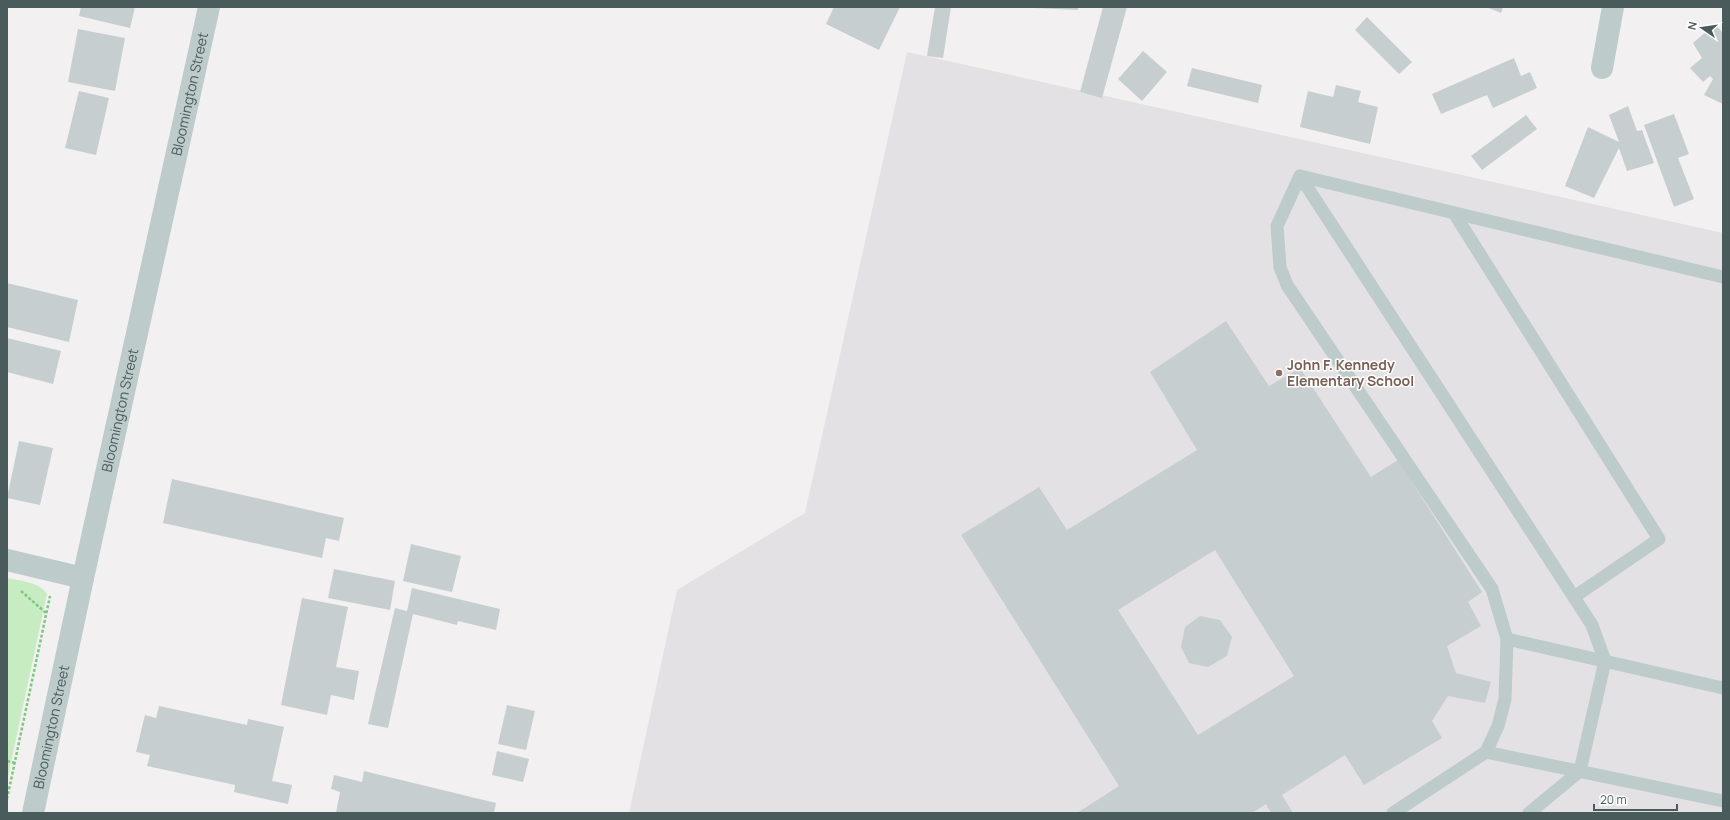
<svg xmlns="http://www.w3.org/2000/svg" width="1730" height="820" viewBox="0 0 1730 820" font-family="Manrope,sans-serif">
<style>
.education{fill:#e3e1e3}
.green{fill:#c7ecc2}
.building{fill:#c7cecf;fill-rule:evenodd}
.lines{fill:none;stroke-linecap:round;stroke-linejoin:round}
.path{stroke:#7dc77e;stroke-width:2.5;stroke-dasharray:3 2;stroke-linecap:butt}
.lane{stroke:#bdcbcb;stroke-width:13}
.street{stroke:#bdcbcb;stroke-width:22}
.education-dot{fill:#8d6e63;stroke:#fff;stroke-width:1.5}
.labels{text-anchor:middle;stroke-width:3;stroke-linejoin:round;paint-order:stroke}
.street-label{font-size:14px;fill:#495c5b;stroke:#fff}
.education-label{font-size:14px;font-weight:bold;fill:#785e54;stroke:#fff;text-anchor:start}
</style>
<rect width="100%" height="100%" fill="#f2f0f1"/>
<!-- education -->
<polygon class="education" points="907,52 1723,233 1723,813 629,813 677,590 805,513"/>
<!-- green -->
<path class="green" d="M 7,578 C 20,581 40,582 47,594 L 7,781 Z"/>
<!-- building -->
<g class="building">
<polygon points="81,7 135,7 130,28 79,16"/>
<polygon points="834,7 900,7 879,50 826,24"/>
<polygon points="935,7 951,7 943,58 927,56"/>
<polygon points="1036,7 1078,7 1078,10 1035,8"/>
<polygon points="1103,7 1127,7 1102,98 1080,92"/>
<polygon points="1486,7 1503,7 1501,13"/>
<polygon points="1367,17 1412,62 1399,74 1355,30"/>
<polygon points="1715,24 1723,33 1723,104 1704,95 1713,79 1710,76 1703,82 1690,68 1702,58 1693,43"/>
<polygon points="78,29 125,38 115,91 68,82"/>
<polygon points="1143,51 1167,72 1142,101 1118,79"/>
<polygon points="1514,58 1521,76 1530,72 1537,88 1493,108 1487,95 1441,114 1432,94"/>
<polygon points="1192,68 1262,85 1258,103 1187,86"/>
<polygon points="1336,85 1361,91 1358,102 1378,107 1370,144 1300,127 1308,91 1333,97"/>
<polygon points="79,91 109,98 96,155 65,148"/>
<polygon points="1628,106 1637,131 1642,130 1654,163 1627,171 1619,148 1594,198 1565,186 1588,127 1619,142 1609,115"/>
<polygon points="1674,114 1689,154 1678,158 1694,199 1674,207 1644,125"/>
<polygon points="1526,115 1537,129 1482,170 1471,156"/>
<polygon points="7,283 78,300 69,342 7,327"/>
<path d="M 1226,321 L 1269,386 L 1300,368 L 1371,477 L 1398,460 L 1482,592 L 1468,602 L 1481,626 L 1447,646 L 1456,673 L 1491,682 L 1485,703 L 1448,696 L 1432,721 L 1442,738 L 1364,785 L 1345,755 L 1282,795 L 1293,813 L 1271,813 L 1266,804 L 1252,813 L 1077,813 L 1119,786 L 961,535 L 1039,487 L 1067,530 L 1197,450 L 1150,372 ZM 1215,550 L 1294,676 L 1198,735 L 1118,610 Z"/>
<polygon points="7,338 61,351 53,384 7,372"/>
<polygon points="19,441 53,448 40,505 7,498"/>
<polygon points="172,479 344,518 339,541 326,538 322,558 163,523"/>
<polygon points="411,544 461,556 452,592 403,581"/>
<polygon points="334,569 395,581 390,610 328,598"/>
<polygon points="412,588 500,609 496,630 458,621 457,625 413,614 388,728 368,724 395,608 407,611"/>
<polygon points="302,598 348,607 336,667 359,671 354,700 331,695 327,715 281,705"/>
<polygon points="1200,616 1220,620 1232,637 1227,656 1208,667 1189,663 1181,647 1185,627"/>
<polygon points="507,705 535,711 526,750 498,744"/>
<polygon points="159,706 247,725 248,719 284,727 272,781 292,785 288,804 234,792 235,785 147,766 150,755 136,752 145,715 156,718"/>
<polygon points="497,751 529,759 523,782 492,775"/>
<polygon points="364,771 496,803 494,813 336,813 340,792 331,789 334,775 362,782"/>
</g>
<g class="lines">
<!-- path -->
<g class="path">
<polyline points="21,591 46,613"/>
<polyline points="7,761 15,763"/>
<polyline points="7,799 50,596"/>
</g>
<!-- lane -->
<g class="lane">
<polyline points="1300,176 1277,226 1280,267 1287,285 1492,589 1507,639"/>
<polyline points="1454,213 1659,539 1574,597"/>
<polyline points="1723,688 1507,639 1505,699 1498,726 1486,752 1723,801"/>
<polyline points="1393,813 1486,752"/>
<polyline points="1529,813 1580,771 1605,661 1592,625 1300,176 1723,277"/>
</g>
<!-- street -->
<g class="street">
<polyline points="1602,68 1613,7"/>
<polyline points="7,560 83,578"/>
<path id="s1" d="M 33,813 L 83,578 L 209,7"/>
</g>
</g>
<!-- markers -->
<circle class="education-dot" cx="1279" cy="373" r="4"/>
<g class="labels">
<!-- street labels -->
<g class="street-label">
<text dy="5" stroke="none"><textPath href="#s1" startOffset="736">Bloomington Street</textPath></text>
<text dy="5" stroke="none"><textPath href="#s1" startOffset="412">Bloomington Street</textPath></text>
<text dy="5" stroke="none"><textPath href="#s1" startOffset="88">Bloomington Street</textPath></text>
</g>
<!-- education labels -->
<g class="education-label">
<text x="1287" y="370">John F. Kennedy<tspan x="1287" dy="16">Elementary School</tspan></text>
</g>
</g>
<!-- border -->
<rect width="1730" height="820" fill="none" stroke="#495c5b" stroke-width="16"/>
<!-- north arrow -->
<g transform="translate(1702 28) rotate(283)" stroke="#ffffff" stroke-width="3" paint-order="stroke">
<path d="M0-3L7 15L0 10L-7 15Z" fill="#495c5b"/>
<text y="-6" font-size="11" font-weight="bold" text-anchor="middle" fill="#495c5b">N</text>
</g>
<!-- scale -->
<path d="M1594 804v6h83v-6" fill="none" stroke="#495c5b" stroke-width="2"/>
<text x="1600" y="804" font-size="12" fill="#495c5b" stroke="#ffffff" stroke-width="3" paint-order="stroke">20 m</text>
</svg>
